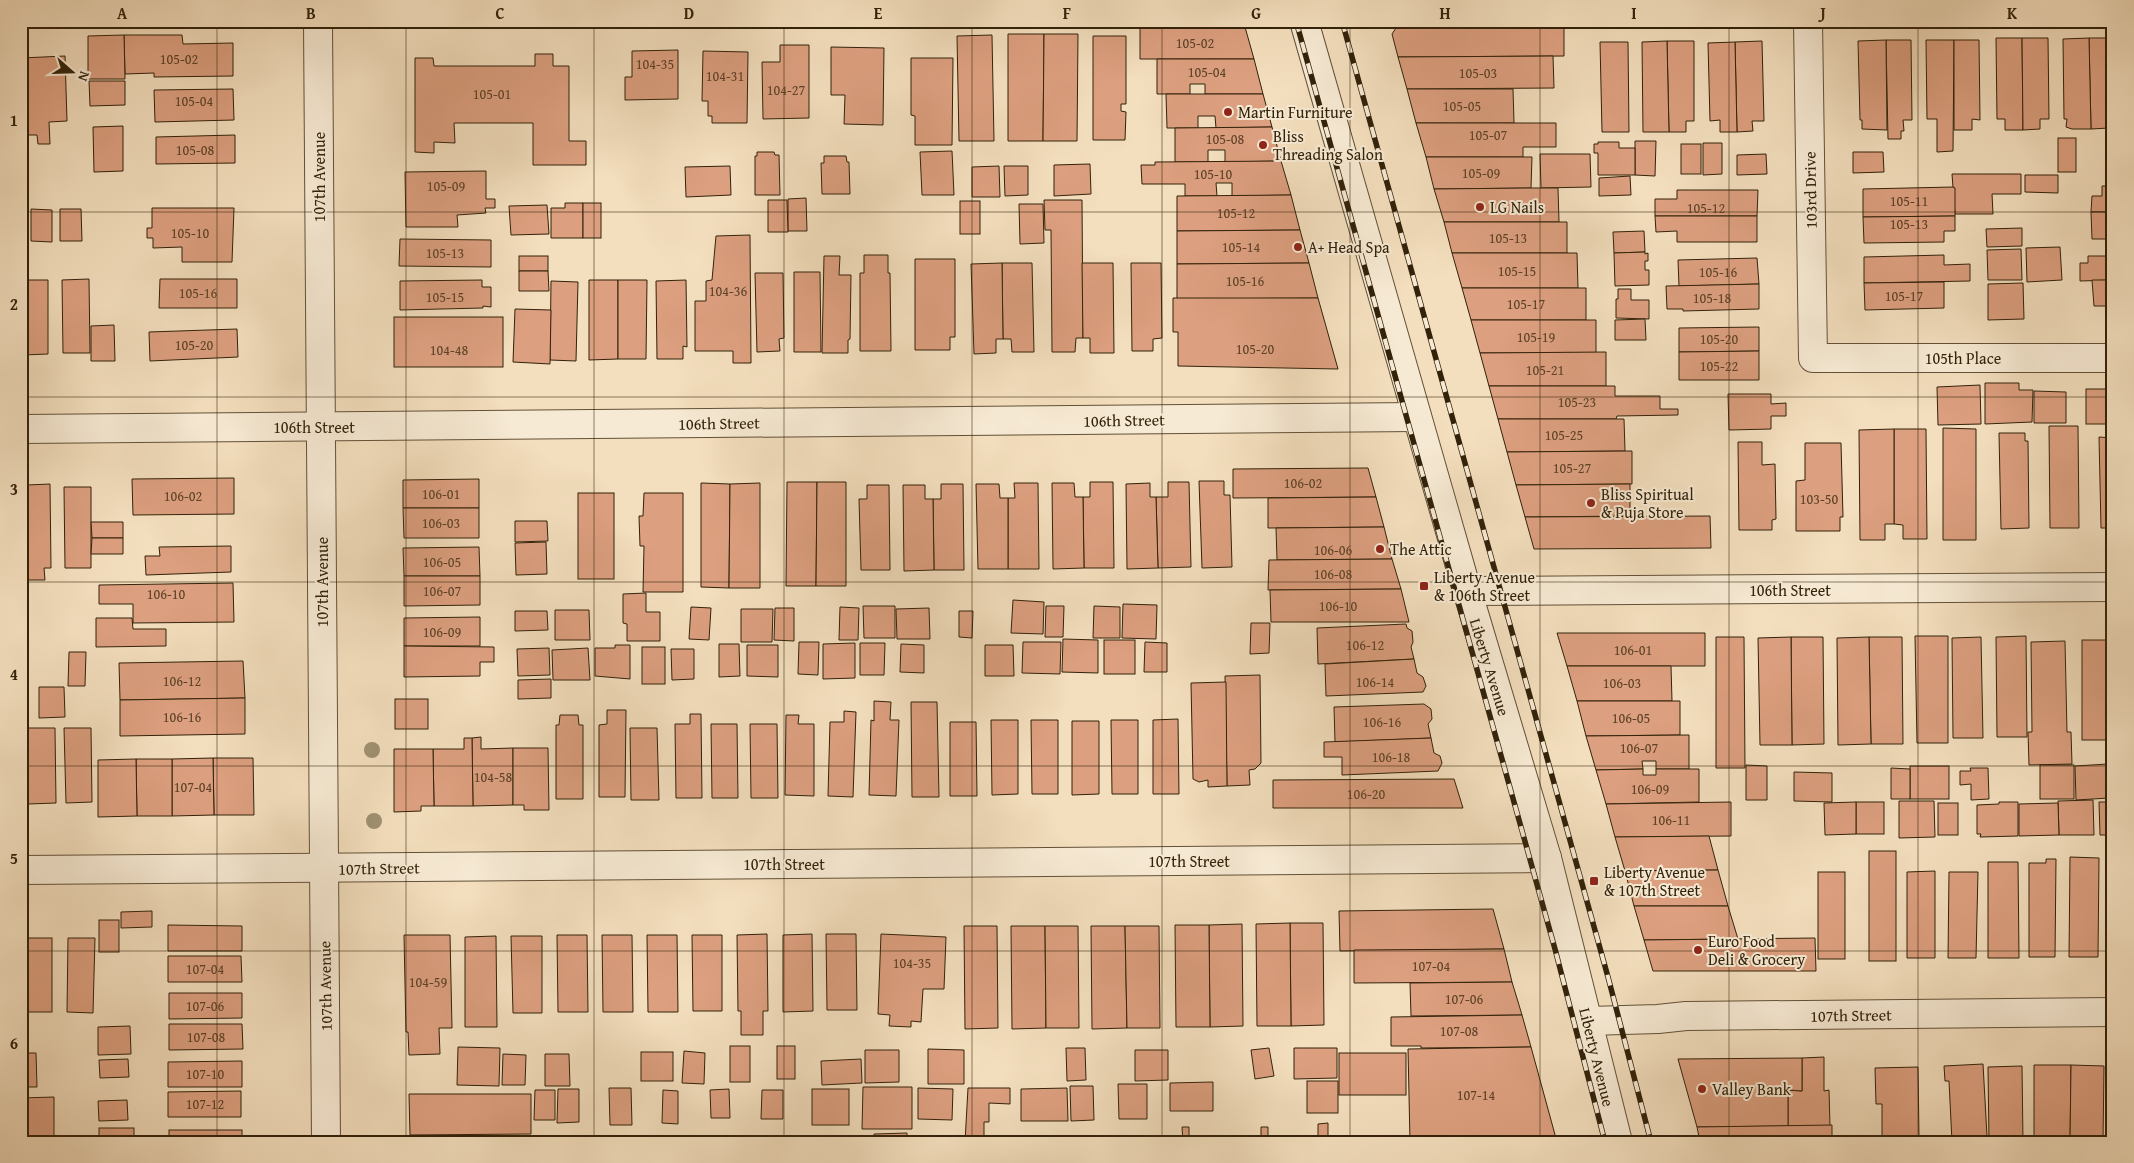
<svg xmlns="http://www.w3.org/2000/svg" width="2134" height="1163" viewBox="0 0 2134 1163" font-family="'Gentium Book Plus',serif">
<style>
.building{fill:#dc9f7f;stroke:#32220a}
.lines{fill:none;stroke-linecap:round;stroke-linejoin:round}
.minor-casing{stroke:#625137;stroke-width:30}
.minor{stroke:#f7ead4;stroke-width:28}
.rail-casing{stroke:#32220a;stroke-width:5.5}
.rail{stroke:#f7ead4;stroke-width:4;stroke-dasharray:11;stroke-linecap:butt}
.tree{fill:#9f9171}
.grid{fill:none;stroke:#32220a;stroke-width:1;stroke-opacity:0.55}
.poi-dot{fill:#8f2418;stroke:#f7ead4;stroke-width:2}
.labels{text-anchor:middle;stroke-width:4;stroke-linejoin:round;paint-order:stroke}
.number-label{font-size:14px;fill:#5c4127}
.poi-label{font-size:16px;fill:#32220a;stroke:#f7ead4;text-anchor:start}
.street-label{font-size:16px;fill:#32220a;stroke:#f7ead4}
.neatline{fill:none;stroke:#32220a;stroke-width:2}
.grid-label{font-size:16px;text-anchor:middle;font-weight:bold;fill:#32220a}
</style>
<rect width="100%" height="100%" fill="#f3debd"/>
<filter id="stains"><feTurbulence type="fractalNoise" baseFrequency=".004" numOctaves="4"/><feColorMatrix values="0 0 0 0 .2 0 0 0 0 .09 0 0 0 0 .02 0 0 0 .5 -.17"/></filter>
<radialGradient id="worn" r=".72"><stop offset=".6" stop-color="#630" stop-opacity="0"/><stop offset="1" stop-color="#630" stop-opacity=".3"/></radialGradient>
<!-- building -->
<g class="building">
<polygon points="1564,24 1564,56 1398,57 1392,34 1398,25"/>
<polygon points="1140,27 1245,27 1254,59 1140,59"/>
<polygon points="1008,34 1044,34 1043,141 1008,141"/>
<polygon points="1044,34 1078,34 1077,141 1043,141"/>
<polygon points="124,35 182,35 183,44 233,43 233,76 154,77 154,73 125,74"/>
<polygon points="124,35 125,79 88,79 88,36"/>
<polygon points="992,35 994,141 959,141 957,36"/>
<polygon points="1093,36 1126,36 1126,104 1121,104 1121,111 1126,112 1125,140 1093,140"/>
<polygon points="1996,38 2022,38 2023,130 2005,130 2005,119 1997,119"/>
<polygon points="2022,38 2048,38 2049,119 2040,119 2040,129 2023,130"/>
<polygon points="2089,38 2113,38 2113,118 2109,118 2109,128 2091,129"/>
<polygon points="2089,38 2091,129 2072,129 2066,127 2067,119 2064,119 2063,39"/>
<polygon points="1886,40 1911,40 1912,120 1903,120 1904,131 1901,131 1901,139 1888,139"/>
<polygon points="1886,40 1887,130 1862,129 1862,120 1860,120 1858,41"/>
<polygon points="1926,40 1954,40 1953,151 1937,152 1937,119 1927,119"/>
<polygon points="1954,40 1979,40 1980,120 1972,119 1972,130 1954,130"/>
<polygon points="1667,41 1694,41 1694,121 1686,121 1686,132 1669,132"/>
<polygon points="1667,41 1669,132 1643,132 1642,42"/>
<polygon points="1762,41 1764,121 1752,121 1753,131 1737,132 1735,42"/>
<polygon points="1600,42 1628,42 1629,132 1602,132"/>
<polygon points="1735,42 1737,132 1720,132 1720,120 1710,121 1708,43"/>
<polygon points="780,45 809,45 809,118 763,119 762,62 780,62"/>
<polygon points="831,47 884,48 883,125 844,124 845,95 831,95"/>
<polygon points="678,50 678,99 625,100 625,77 632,77 632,51"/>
<polygon points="703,51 748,52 747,123 712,123 712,116 708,116 708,101 702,101"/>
<polygon points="535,54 553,54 553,66 569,66 569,141 586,141 586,165 533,165 533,123 454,123 455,143 434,142 434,153 415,152 415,58 433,58 434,66 535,66"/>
<polygon points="65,56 67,121 49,122 50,144 38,144 37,135 23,135 21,58"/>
<polygon points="1553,56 1554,88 1407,89 1398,57"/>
<polygon points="911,58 953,58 952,145 915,145 915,116 911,115"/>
<polygon points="1157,59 1254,59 1263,94 1205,94 1205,84 1190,84 1190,94 1157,94"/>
<polygon points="89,81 125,81 125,105 90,106"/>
<polygon points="233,89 234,120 155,122 154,90"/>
<polygon points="1407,89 1513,89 1514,123 1416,123"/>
<polygon points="1166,94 1263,94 1272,127 1216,128 1215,116 1198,116 1198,128 1167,128"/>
<polygon points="1416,123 1556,123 1556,147 1523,147 1523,157 1426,157"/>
<polygon points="123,126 123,171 94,172 93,127"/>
<polygon points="1272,127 1281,161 1225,162 1225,150 1208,150 1208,162 1175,162 1175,128"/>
<polygon points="235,135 235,163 156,164 156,137"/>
<rect x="2058" y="138" width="18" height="34"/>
<polygon points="1635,141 1656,141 1655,176 1635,175"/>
<polygon points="1598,142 1619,142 1619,148 1635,148 1635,175 1598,175 1598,153 1594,153 1594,144 1598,144"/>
<polygon points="1703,143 1722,143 1722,174 1703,175"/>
<rect x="1681" y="144" width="20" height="30"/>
<polygon points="952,151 954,195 922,195 920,152"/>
<polygon points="757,152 774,152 775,155 779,155 780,195 755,195 755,156 757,156"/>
<polygon points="1853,152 1883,152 1884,172 1853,173"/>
<polygon points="1540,154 1590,154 1591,187 1541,188"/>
<polygon points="1766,154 1767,174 1737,175 1737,155"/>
<polygon points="824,156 846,156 847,162 849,162 850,194 822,194 821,163 824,163"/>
<polygon points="1426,157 1532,157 1531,188 1434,189"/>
<polygon points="1281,161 1291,195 1232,196 1232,183 1216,183 1217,196 1185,196 1185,184 1142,184 1141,165 1155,165 1155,162"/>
<polygon points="1090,164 1091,194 1054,196 1054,165"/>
<polygon points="730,166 731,195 686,197 685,167"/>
<polygon points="999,166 1000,197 972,197 972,167"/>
<polygon points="1004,166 1028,166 1028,195 1005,196"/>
<polygon points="486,171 486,199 495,199 495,208 485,208 486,213 457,215 458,227 406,227 405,172"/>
<polygon points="1952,174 2021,174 2021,194 1992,194 1993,214 1955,214"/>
<polygon points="2025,175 2058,175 2058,193 2025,192"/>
<polygon points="1630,176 1631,195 1599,196 1599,178"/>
<polygon points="2102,186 2113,186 2113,212 2091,212 2092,196 2102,196"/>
<polygon points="1953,187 1955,188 1955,216 1863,217 1863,189"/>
<polygon points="1531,188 1558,188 1559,222 1444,222 1434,189"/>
<polygon points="1677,190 1758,190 1757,216 1655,216 1655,199 1677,199"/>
<polygon points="1291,195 1300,230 1177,231 1177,196"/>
<polygon points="806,198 807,231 788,231 788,199"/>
<polygon points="768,200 787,200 788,232 768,232"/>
<polygon points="1044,200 1082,200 1083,338 1076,338 1075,352 1052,352 1051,230 1045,230"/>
<rect x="960" y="201" width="20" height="33"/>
<polygon points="565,203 583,203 583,238 551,238 551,208 565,208"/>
<rect x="583" y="203" width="18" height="35"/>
<polygon points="1019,204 1043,204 1044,243 1020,244"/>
<polygon points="547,205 549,234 511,235 509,206"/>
<polygon points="152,208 234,208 232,262 182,262 182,247 153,248 153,238 147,238 147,228 152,228"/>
<polygon points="31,209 52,210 52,242 31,241"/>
<polygon points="60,209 81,209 82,241 60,241"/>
<polygon points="2091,212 2113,212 2113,239 2092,239"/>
<polygon points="1655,216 1757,216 1757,242 1677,242 1677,231 1656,232"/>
<polygon points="1955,216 1955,231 1944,231 1944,242 1864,243 1863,217"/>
<polygon points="1444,222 1567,222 1567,253 1452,253"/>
<polygon points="2022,228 2022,246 1987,247 1986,229"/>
<polygon points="1300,230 1309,263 1177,264 1177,231"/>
<polygon points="1644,231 1645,252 1614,253 1613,232"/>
<polygon points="750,235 751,363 733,363 733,351 695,351 695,301 706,301 706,281 712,280 716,236"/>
<polygon points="400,239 491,240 491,267 399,266"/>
<polygon points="2060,247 2062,280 2027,282 2026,248"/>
<polygon points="2021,249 2022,280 1988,280 1987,250"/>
<polygon points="1645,252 1645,254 1648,253 1648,261 1645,261 1645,270 1649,270 1649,285 1615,286 1614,253"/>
<polygon points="1452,253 1577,253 1578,288 1462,288"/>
<polygon points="864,255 888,255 888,273 890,273 891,351 860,351 860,273 864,273"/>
<polygon points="1944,255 1944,265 1970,264 1970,281 1864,283 1864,257"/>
<rect x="519" y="256" width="29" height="15"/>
<polygon points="824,256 840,256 839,275 851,275 850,339 848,340 848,353 822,353"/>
<polygon points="2088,256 2113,256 2113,280 2080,281 2080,263 2088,263"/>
<polygon points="1757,258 1759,284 1679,286 1678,260"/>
<polygon points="915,259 955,259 955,337 950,337 950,350 915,350"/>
<polygon points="1002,263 1032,263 1034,352 1012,352 1011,339 1003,339"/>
<polygon points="1002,263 1003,339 996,339 996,353 974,354 971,264"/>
<polygon points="1082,263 1113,263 1114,353 1090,353 1090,338 1083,338"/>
<polygon points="1131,263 1161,263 1162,338 1153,339 1153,351 1132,351"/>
<polygon points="1309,263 1318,298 1177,299 1177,264"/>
<polygon points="519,271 548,271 549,291 519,291"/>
<polygon points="794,272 820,272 821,352 794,352"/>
<polygon points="755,273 783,273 784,338 779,339 780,351 757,352"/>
<polygon points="89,279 90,353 63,353 62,280"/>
<polygon points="160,279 237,279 237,308 159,308"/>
<polygon points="21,280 23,280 24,355 21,355"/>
<polygon points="23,280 48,280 48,354 24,355"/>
<polygon points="482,280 482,287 491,287 491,307 483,306 483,308 400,310 400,281"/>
<polygon points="589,280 618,280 618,359 589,360"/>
<polygon points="618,280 647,280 646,359 618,359"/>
<polygon points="686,280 687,347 683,346 683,359 657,359 656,281"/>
<polygon points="2092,280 2113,280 2113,306 2094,306"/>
<polygon points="551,281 578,282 576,361 550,360"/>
<polygon points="1944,282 1944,308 1865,310 1864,283"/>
<polygon points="2023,283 2024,319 1988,320 1988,284"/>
<polygon points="1759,284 1759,309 1683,311 1683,309 1667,309 1666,286"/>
<polygon points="1462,288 1586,288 1586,320 1471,320"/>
<polygon points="1618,289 1631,289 1631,300 1649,300 1649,319 1616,318 1616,299 1618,299"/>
<polygon points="1173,298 1318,298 1338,369 1178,366 1178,332 1173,332"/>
<polygon points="515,309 551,310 550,364 513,362"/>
<rect x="394" y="317" width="109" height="50"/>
<polygon points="1645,319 1646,340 1615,340 1615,320"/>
<polygon points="1471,320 1596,320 1596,353 1480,353"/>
<polygon points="114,325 115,361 91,361 91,326"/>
<polygon points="1759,327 1759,351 1679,352 1679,328"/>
<polygon points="237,329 238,357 150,361 149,332"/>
<polygon points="1759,351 1759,380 1679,380 1679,352"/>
<polygon points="1606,352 1606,386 1489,386 1480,353"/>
<polygon points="1985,383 2019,383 2019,390 2033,390 2032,422 1985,424"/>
<polygon points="1980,385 1981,424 1938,425 1937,387"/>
<polygon points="1489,386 1615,386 1615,396 1660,396 1660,409 1678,409 1678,415 1617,416 1616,419 1498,419"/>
<rect x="2086" y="389" width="27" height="35"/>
<polygon points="2034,391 2066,392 2066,423 2034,423"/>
<polygon points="1728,394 1771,394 1771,404 1786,403 1786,416 1771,416 1771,429 1729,430"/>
<polygon points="1498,419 1624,419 1625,451 1507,452"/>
<polygon points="2049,426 2078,426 2079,528 2050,528"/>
<polygon points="1943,428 1976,429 1976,540 1943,540"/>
<polygon points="1894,429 1926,429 1927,539 1903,539 1903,525 1894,524"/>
<polygon points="1894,429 1894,524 1885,524 1885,540 1860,540 1859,430"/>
<polygon points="1999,433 2025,433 2025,441 2028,441 2029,528 2001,529"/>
<polygon points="2099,437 2113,438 2113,528 2101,528"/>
<polygon points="1738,442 1762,442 1762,465 1775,464 1776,519 1772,520 1772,530 1739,530"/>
<polygon points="1805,443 1841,443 1843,517 1840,517 1840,531 1796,531 1796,481 1805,480"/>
<polygon points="1632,451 1632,484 1630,484 1516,485 1507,452"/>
<polygon points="1368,468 1376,497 1233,498 1233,469"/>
<polygon points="234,478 234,514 133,515 132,479"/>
<polygon points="479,479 479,508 403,508 403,480"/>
<polygon points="1199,481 1224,481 1224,495 1230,495 1232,567 1202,568"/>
<polygon points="787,482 817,482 816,586 786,586"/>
<polygon points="817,482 846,482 846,586 816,586"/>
<polygon points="1090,482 1113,482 1114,568 1084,568 1083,497 1090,497"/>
<polygon points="1168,482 1189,482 1191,567 1158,568 1156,497 1168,497"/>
<polygon points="701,483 730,484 729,588 701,587"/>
<polygon points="760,483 760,588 729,588 730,484"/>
<polygon points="1014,483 1038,483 1039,569 1008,569 1008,498 1015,498"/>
<polygon points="1052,483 1074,483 1075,497 1083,497 1084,568 1053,569"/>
<polygon points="1150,483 1150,497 1156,497 1158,568 1127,569 1126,484"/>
<polygon points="50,484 51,568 44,568 45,580 28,580 27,485"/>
<polygon points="941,484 963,484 964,570 934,570 933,499 941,499"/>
<polygon points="976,484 999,484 1000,498 1008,498 1008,569 978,569"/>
<polygon points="1630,484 1630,516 1525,517 1516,485"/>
<polygon points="867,485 889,485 890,570 861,570 859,499 867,499"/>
<polygon points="903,485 925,485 925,499 933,499 934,570 904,571"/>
<polygon points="64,487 91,487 91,568 65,568"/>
<rect x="578" y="493" width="36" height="86"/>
<polygon points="644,493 683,493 683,592 643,592 644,546 640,546 639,516 643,516"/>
<polygon points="1376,497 1384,527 1268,528 1268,498"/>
<polygon points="403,508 479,508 479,538 404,538"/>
<polygon points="21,511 22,574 21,574"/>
<polygon points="1710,516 1711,548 1534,549 1525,517"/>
<polygon points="515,521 547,521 548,541 515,542"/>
<polygon points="91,522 123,522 123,538 92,538"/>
<polygon points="1384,527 1392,559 1277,560 1276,528"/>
<polygon points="92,538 123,538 123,554 91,554"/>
<polygon points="546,542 547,574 516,575 515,543"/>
<polygon points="231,546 231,572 146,575 145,556 160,556 159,547"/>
<polygon points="479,547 480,576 404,576 403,548"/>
<polygon points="1392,559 1401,589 1268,590 1269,560"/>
<polygon points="404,576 480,576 480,605 404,606"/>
<polygon points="233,583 234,622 133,623 133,604 99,604 99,585"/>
<polygon points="1401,589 1409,622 1271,622 1270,590"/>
<polygon points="646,593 646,612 660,612 660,641 627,641 627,624 623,623 623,594"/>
<polygon points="1013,600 1044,602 1043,634 1011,633"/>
<polygon points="1123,604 1157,605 1156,639 1122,638"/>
<polygon points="863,606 895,606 895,638 864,638"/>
<polygon points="1046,606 1064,606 1063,637 1045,637"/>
<polygon points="1094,606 1120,607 1120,638 1093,638"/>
<polygon points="691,607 711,608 709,640 689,639"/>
<polygon points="840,607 859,608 858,640 839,640"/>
<polygon points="775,608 794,608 794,641 774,640"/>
<polygon points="929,608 930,639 897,639 896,609"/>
<polygon points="741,609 773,609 772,642 741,642"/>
<polygon points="555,610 589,610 590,640 555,640"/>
<polygon points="515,611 547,611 548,630 515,631"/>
<polygon points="959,611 973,611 972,638 959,637"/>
<polygon points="480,617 480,646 404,646 404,618"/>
<polygon points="96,618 132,618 133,629 166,629 166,646 96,647"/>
<polygon points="1251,623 1270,623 1269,653 1250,654"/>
<polygon points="1406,624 1407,628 1412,631 1413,642 1411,647 1414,659 1318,664 1317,628"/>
<polygon points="1557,633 1705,633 1705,666 1567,666"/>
<polygon points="1915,636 1948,636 1948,743 1917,743"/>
<polygon points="2026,636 2027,737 1997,737 1996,637"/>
<polygon points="1716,637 1744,637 1745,768 1716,768"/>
<polygon points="1791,637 1823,637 1824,744 1792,745"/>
<polygon points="1791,637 1792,745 1760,745 1758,638"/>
<polygon points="1869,637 1902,637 1903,744 1871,744"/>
<polygon points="1869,637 1871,744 1838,745 1837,638"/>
<polygon points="1981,637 1983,738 1953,738 1952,638"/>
<polygon points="1063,639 1098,640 1098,673 1062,672"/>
<rect x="1104" y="640" width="31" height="34"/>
<rect x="2082" y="640" width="31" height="100"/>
<polygon points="2065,641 2067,732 2071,732 2072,764 2029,765 2028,732 2032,732 2031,642"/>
<polygon points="799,642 819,642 818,675 798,674"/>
<polygon points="1023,642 1061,642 1060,674 1022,673"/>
<polygon points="1145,642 1167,643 1167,672 1144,672"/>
<polygon points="855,643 855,678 823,679 823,644"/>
<polygon points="860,643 885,643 884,675 860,675"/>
<polygon points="719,644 739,644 740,676 719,677"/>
<polygon points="901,644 924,645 924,673 900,672"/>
<polygon points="615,645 630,645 630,679 595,676 595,648 615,648"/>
<polygon points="747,645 778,645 778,677 747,676"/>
<polygon points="985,645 1013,645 1014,676 985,676"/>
<polygon points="404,646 494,647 494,662 480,662 480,676 404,677"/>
<rect x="642" y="647" width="23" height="37"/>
<polygon points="549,648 550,675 518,676 517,649"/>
<polygon points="588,648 590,680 553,680 552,650"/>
<polygon points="671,649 694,649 694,679 672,680"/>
<polygon points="21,651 24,651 25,682 21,682"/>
<polygon points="69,652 86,652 85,686 68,686"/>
<polygon points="1414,659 1417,673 1423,677 1426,686 1423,692 1326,696 1325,664"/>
<polygon points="243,661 245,698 120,700 119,663"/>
<polygon points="1567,666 1671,666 1672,701 1577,701"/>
<polygon points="1260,675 1261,763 1255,769 1249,770 1250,785 1227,786 1225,676"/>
<polygon points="551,679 551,698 518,699 518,680"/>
<polygon points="1226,682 1227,786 1208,787 1208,780 1199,782 1193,779 1191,683"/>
<polygon points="39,687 64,687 65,717 39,718"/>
<polygon points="245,698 245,734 120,736 120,700"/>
<rect x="395" y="699" width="33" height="30"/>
<polygon points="874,701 891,702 890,720 899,720 896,796 869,795 871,720 874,721"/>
<polygon points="1577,701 1680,701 1680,735 1586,736"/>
<polygon points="911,702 937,702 939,797 912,797"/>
<polygon points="1424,704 1431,709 1432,719 1428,724 1431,738 1335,742 1334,707"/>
<polygon points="607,710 626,710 625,797 599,797 599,725 607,724"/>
<polygon points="844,711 856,712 853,797 828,796 830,722 844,722"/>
<polygon points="690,714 701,714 702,798 676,798 675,724 690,724"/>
<polygon points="560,715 578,715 579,725 583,725 583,799 556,799 556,725 559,725"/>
<polygon points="786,715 799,715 798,724 814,724 814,796 785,795"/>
<polygon points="1178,719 1179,794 1153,794 1153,720"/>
<polygon points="991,720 1018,720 1018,794 992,795"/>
<polygon points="1031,720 1058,720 1058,794 1032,794"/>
<polygon points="1111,720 1138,720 1138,794 1112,794"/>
<polygon points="1072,721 1099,721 1099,794 1072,795"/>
<polygon points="950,722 976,722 977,796 950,796"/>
<polygon points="711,724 737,724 738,798 712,798"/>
<polygon points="750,724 777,724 778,798 751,798"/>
<polygon points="21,728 26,728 28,804 21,804"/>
<polygon points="26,728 55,728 56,803 28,804"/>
<polygon points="64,728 91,728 92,802 66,803"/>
<polygon points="630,728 657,728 659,800 631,800"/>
<polygon points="1689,735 1689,769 1656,769 1656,761 1642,761 1643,769 1596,770 1586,736"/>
<polygon points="481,737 481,749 513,748 513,805 473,806 472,738"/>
<polygon points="464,738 472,738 473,806 434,806 433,749 464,749"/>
<polygon points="1431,738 1434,753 1440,756 1442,763 1438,771 1342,775 1342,757 1324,757 1324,742"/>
<polygon points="513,748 548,748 549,810 524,810 524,805 513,805"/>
<polygon points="394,749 433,749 434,806 421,806 421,811 394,812"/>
<polygon points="213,758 253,758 254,815 214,815"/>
<polygon points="213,758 214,815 172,816 172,759"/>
<polygon points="136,759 172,759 172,816 137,816"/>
<polygon points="136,759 137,816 98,817 98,760"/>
<polygon points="2108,764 2109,798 2076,800 2075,766"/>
<polygon points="1746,765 1767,766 1767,800 1746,800"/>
<rect x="2040" y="765" width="34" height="34"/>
<rect x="1910" y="766" width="39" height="33"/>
<polygon points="1891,768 1910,769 1910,799 1891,799"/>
<polygon points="1970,768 1988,768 1989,799 1971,800 1971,784 1960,785 1960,771 1971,771"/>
<polygon points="1643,769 1643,775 1656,775 1656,769 1699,769 1699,802 1606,804 1596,770"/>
<polygon points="1794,772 1832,773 1832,802 1794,801"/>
<polygon points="1454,779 1463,808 1273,808 1273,780"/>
<polygon points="2093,800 2094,835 2059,835 2058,801"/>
<polygon points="1899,801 1934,801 1935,837 1899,838"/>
<polygon points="1731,802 1731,836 1615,837 1606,804"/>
<rect x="1856" y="802" width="28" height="32"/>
<polygon points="1856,802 1856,834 1825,835 1824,803"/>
<polygon points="1999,802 2018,802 2018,836 1980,837 1981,834 1977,834 1977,805 1999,804"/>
<polygon points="2099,802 2113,802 2113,835 2100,835"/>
<rect x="1938" y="803" width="20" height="32"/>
<polygon points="2058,803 2059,835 2019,836 2019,804"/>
<polygon points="1709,836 1718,870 1625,871 1615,837"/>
<rect x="1869" y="851" width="27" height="110"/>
<polygon points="2070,857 2099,858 2098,957 2069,957"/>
<polygon points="2046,859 2056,859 2055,957 2029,957 2029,863 2046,863"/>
<polygon points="1988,862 2018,862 2019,958 1988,958"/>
<polygon points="2110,862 2113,862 2113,957 2112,957"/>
<polygon points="1718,870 1728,906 1634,906 1625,871"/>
<polygon points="1935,871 1935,958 1907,958 1907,872"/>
<rect x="1818" y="872" width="27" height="87"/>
<polygon points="1949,872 1978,872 1976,958 1948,958"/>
<polygon points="1634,906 1728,906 1738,939 1644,940"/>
<polygon points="1493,909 1504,949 1340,951 1339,911"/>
<polygon points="152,911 152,927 121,928 121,912"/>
<rect x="99" y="920" width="20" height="32"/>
<polygon points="1290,923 1323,923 1324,1025 1291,1026"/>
<polygon points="1290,923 1291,1026 1257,1026 1256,924"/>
<polygon points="1242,924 1243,1026 1210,1027 1209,925"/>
<polygon points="168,925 242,926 242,951 168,951"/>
<polygon points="1175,925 1209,925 1210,1027 1176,1027"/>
<polygon points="964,926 997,926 998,1028 965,1029"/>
<polygon points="1011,926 1045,926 1046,1028 1012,1029"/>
<polygon points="1045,926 1078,926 1079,1028 1046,1028"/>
<polygon points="1091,926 1125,926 1127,1028 1092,1029"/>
<polygon points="1125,926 1159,926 1160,1028 1127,1028"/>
<polygon points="767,934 768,1011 763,1011 763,1035 741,1035 741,1011 738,1011 737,935"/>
<polygon points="812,934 813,1011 783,1012 783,935"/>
<polygon points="826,934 856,934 857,1010 827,1010"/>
<polygon points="881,934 946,937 944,989 923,989 921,1022 911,1021 911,1027 889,1026 890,1015 878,1014"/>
<polygon points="404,935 450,935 452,1028 439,1028 440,1054 409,1055 408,1032 406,1032"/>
<polygon points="557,935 587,935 588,1012 558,1012"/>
<polygon points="602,935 632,935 633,1012 603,1012"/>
<polygon points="647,935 677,935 678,1012 648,1012"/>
<polygon points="692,935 722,935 722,1011 693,1011"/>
<polygon points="496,936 497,1027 465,1027 465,937"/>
<polygon points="511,936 542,936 542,1013 513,1013"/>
<rect x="25" y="938" width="27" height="74"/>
<polygon points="68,938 95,938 93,1013 67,1012"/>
<polygon points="1815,938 1816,971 1653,971 1644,940"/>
<polygon points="1504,949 1512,982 1354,983 1354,950"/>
<polygon points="168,956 241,956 242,982 168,982"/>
<polygon points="1512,982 1522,1015 1411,1016 1410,983"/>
<polygon points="169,993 242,993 242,1018 169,1019"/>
<polygon points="1522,1015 1531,1047 1421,1048 1421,1046 1391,1046 1391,1017"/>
<polygon points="169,1024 242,1024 243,1049 169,1050"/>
<polygon points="130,1026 131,1054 98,1055 98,1027"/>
<rect x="730" y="1046" width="20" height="36"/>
<rect x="777" y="1046" width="18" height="33"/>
<polygon points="458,1047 500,1048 499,1086 457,1085"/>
<polygon points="1531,1047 1557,1142 1410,1142 1408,1049"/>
<polygon points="1066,1048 1085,1048 1086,1080 1067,1081"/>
<polygon points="1269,1048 1274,1076 1255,1079 1251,1050"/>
<polygon points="1294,1048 1337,1048 1337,1078 1294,1079"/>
<polygon points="928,1049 964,1050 964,1084 928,1084"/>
<polygon points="865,1050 899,1050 899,1082 865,1083"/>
<polygon points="1135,1050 1168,1050 1168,1080 1135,1081"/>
<polygon points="684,1051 705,1053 704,1084 682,1083"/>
<rect x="641" y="1052" width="32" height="29"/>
<polygon points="21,1053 36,1053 37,1087 21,1087"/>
<rect x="1339" y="1053" width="67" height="42"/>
<polygon points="503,1054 526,1055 525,1085 502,1085"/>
<polygon points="545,1054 569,1054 570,1086 545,1086"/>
<polygon points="1824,1057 1824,1091 1829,1090 1830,1126 1788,1126 1788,1090 1802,1091 1802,1058"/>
<polygon points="1802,1058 1802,1091 1788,1090 1788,1126 1697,1127 1678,1059"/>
<polygon points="128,1059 129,1077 100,1078 99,1060"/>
<polygon points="861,1059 862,1083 822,1085 821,1061"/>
<polygon points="242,1061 242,1087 168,1087 168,1062"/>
<polygon points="1983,1064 1987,1136 1971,1136 1971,1142 1952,1142 1949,1081 1945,1081 1944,1066"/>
<polygon points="2034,1065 2071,1065 2070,1142 2034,1142"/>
<polygon points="2071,1065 2104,1066 2103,1142 2070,1142"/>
<polygon points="2022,1066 2023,1142 1989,1142 1988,1067"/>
<polygon points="1918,1067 1919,1137 1882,1138 1882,1104 1876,1104 1875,1068"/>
<rect x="1307" y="1081" width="31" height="32"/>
<polygon points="1213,1082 1213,1111 1170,1111 1170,1083"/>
<polygon points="1118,1084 1147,1084 1147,1119 1119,1119"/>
<polygon points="1070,1086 1093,1086 1094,1120 1071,1121"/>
<polygon points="863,1087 912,1087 912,1129 862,1129"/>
<polygon points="609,1088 631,1088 632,1125 610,1125"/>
<polygon points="918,1088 953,1089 952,1120 918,1119"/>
<polygon points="968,1088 1010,1088 1010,1104 989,1103 989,1122 984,1122 984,1142 965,1142"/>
<polygon points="1067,1088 1068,1121 1021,1121 1021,1089"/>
<polygon points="558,1089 579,1089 579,1122 557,1123"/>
<polygon points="729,1089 730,1118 711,1118 710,1090"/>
<rect x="812" y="1089" width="37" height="36"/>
<polygon points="535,1090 555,1090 555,1120 534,1120"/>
<polygon points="663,1090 678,1091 678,1124 662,1123"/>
<polygon points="762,1090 783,1090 783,1119 761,1119"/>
<polygon points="241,1091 241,1117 168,1117 168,1092"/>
<polygon points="409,1094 531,1094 531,1134 410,1135"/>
<polygon points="54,1097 54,1142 21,1142 21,1098"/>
<polygon points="127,1100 128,1120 99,1121 98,1101"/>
<polygon points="1328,1123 1328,1142 1294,1142 1294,1136 1318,1136 1318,1124"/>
<polygon points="1832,1125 1832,1142 1700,1142 1697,1127"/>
<polygon points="1182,1127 1189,1127 1189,1137 1214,1137 1215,1142 1183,1142"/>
<polygon points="1261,1127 1268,1127 1268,1137 1294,1136 1294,1142 1261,1142"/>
<rect x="99" y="1128" width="35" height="14"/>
<rect x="169" y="1130" width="73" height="12"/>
<polygon points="907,1133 907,1142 874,1142 874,1134"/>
<polygon points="1247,1136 1247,1142 1215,1142 1214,1137"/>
<polygon points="601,1139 601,1142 578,1142 578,1140"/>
<polygon points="653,1139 653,1142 629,1142 629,1140"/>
</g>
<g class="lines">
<defs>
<g id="minor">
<polyline points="318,21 326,1142"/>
<polyline points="1304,21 1464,580 1547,858 1618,1142"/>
<polyline points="1808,21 1813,358 2113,358"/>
<polyline points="21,429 1417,417"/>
<polyline points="1467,591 2113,587"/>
<polyline points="21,870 1547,858"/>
<polyline points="1589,1021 1658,1019 1686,1016 2113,1012"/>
</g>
</defs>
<!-- minor casing -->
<use href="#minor" class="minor-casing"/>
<!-- minor -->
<use href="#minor" class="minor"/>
<defs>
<g id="rail">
<polyline points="1296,21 1555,949 1605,1142"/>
<polyline points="1342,21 1608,977 1651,1142"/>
</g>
</defs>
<!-- rail casing -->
<use href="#rail" class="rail-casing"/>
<!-- rail -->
<use href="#rail" class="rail"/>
</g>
<!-- trees -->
<g class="tree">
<circle cx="372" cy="750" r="8"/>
<circle cx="374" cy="821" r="8"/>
</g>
<!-- grid -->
<path class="grid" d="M 217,21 L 217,1142M 406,21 L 406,1142M 594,21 L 594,1142M 784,21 L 784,1142M 972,21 L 972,1142M 1162,21 L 1162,1142M 1350,21 L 1350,1142M 1540,21 L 1540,1142M 1729,21 L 1729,1142M 1918,21 L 1918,1142M 21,212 L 2113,212M 21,397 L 2113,397M 21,582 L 2113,582M 21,766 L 2113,766M 21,951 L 2113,951"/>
<!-- markers -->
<g class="poi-dot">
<circle cx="1228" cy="112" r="5"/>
<circle cx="1263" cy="145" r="5"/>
<circle cx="1480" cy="207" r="5"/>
<circle cx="1298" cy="247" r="5"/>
<circle cx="1591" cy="503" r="5"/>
<circle cx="1380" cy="549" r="5"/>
<rect x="1419" y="581" width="10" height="10" rx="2.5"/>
<rect x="1589" y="876" width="10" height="10" rx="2.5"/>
<circle cx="1698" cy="950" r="5"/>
<circle cx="1702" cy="1089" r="5"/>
</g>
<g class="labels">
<!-- number labels -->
<g class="number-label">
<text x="1195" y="48">105-02</text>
<text x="179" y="64">105-02</text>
<text x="655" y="69">104-35</text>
<text x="1207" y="77">105-04</text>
<text x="1478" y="78">105-03</text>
<text x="725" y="81">104-31</text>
<text x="786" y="95">104-27</text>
<text x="492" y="99">105-01</text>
<text x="194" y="106">105-04</text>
<text x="1462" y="111">105-05</text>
<text x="1488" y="140">105-07</text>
<text x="1225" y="144">105-08</text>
<text x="195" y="155">105-08</text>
<text x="1481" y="178">105-09</text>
<text x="1213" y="179">105-10</text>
<text x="446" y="191">105-09</text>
<text x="1909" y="206">105-11</text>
<text x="1706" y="213">105-12</text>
<text x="1236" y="218">105-12</text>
<text x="1909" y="229">105-13</text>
<text x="190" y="238">105-10</text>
<text x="1508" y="243">105-13</text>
<text x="1241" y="252">105-14</text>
<text x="445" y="258">105-13</text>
<text x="1517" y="276">105-15</text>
<text x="1718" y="277">105-16</text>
<text x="1245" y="286">105-16</text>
<text x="728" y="296">104-36</text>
<text x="198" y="298">105-16</text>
<text x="1904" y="301">105-17</text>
<text x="445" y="302">105-15</text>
<text x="1712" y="303">105-18</text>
<text x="1526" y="309">105-17</text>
<text x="1536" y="342">105-19</text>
<text x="1719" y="344">105-20</text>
<text x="194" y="350">105-20</text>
<text x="1255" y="354">105-20</text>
<text x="449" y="355">104-48</text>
<text x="1719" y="371">105-22</text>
<text x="1545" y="375">105-21</text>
<text x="1577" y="407">105-23</text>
<text x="1564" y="440">105-25</text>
<text x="1572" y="473">105-27</text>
<text x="1303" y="488">106-02</text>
<text x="441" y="499">106-01</text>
<text x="183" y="501">106-02</text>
<text x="1819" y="504">103-50</text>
<text x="441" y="528">106-03</text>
<text x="1333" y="555">106-06</text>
<text x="442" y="567">106-05</text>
<text x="1333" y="579">106-08</text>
<text x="442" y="596">106-07</text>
<text x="166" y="599">106-10</text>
<text x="1338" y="611">106-10</text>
<text x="442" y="637">106-09</text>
<text x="1365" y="650">106-12</text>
<text x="1633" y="655">106-01</text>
<text x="182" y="686">106-12</text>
<text x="1375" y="687">106-14</text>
<text x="1622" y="688">106-03</text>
<text x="182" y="722">106-16</text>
<text x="1631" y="723">106-05</text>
<text x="1382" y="727">106-16</text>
<text x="1639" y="753">106-07</text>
<text x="1391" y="762">106-18</text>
<text x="493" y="782">104-58</text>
<text x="193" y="792">107-04</text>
<text x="1650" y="794">106-09</text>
<text x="1366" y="799">106-20</text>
<text x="1671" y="825">106-11</text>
<text x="912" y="968">104-35</text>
<text x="1431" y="971">107-04</text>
<text x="205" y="974">107-04</text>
<text x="428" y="987">104-59</text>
<text x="1464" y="1004">107-06</text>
<text x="205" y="1011">107-06</text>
<text x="1459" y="1036">107-08</text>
<text x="206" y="1042">107-08</text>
<text x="205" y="1079">107-10</text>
<text x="1476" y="1100">107-14</text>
<text x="205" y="1109">107-12</text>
</g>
<!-- poi labels -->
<g class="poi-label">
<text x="1238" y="118">Martin Furniture</text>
<text x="1273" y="142">Bliss<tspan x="1273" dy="18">Threading Salon</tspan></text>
<text x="1490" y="213">LG Nails</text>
<text x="1308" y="253">A+ Head Spa</text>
<text x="1601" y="500">Bliss Spiritual<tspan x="1601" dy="18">&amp; Puja Store</tspan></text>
<text x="1390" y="555">The Attic</text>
<text x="1434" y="583">Liberty Avenue<tspan x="1434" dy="18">&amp; 106th Street</tspan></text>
<text x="1604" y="878">Liberty Avenue<tspan x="1604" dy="18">&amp; 107th Street</tspan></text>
<text x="1708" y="947">Euro Food<tspan x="1708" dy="18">Deli &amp; Grocery</tspan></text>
<text x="1712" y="1095">Valley Bank</text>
</g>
<!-- street labels -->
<g class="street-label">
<text transform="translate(319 177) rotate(-90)" y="6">107th Avenue</text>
<text transform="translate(1810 190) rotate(-91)" y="6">103rd Drive</text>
<text x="1963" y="364">105th Place</text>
<text transform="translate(1124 420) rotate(-1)" y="6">106th Street</text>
<text transform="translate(719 423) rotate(-1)" y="6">106th Street</text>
<text x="314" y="433">106th Street</text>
<text transform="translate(322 582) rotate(-90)" y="6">107th Avenue</text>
<text x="1790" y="596">106th Street</text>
<text transform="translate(1490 667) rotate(73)" y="6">Liberty Avenue</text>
<text x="1189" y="867">107th Street</text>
<text x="784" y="870">107th Street</text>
<text transform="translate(379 868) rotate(-1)" y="6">107th Street</text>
<text transform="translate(325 986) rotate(-91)" y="6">107th Avenue</text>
<text transform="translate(1851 1015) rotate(-1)" y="6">107th Street</text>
<text transform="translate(1597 1057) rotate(76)" y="6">Liberty Avenue</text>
</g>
</g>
<!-- margin -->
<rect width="2134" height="1163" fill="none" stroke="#f3debd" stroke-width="55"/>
<!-- north arrow -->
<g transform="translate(72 72) rotate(110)" stroke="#f7ead4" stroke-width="4" paint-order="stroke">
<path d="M0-4L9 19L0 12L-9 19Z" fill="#32220a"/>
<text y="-8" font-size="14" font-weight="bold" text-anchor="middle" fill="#32220a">N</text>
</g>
<rect x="28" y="28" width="2078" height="1108" class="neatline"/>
<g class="grid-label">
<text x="122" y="19">A</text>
<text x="311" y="19">B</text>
<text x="500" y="19">C</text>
<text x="689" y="19">D</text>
<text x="878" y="19">E</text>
<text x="1067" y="19">F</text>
<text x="1256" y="19">G</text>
<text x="1445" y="19">H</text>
<text x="1634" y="19">I</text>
<text x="1823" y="19">J</text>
<text x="2012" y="19">K</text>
<text x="14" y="126">1</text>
<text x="14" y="310">2</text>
<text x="14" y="495">3</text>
<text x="14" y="680">4</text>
<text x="14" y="864">5</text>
<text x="14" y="1049">6</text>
</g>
<rect width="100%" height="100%" filter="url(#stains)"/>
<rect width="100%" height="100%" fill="url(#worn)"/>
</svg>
